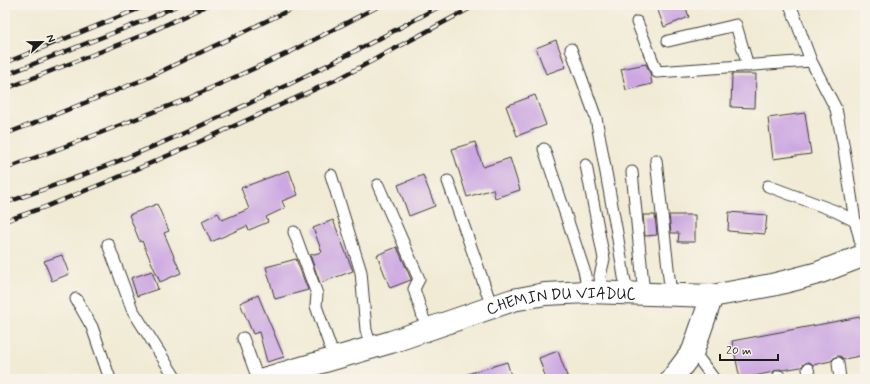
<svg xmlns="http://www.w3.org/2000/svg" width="870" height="384" viewBox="0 0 870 384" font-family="Mynerve,sans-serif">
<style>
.building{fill:#cca7e1}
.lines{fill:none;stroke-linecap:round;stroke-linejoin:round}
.service-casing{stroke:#3c3b38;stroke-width:13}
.minor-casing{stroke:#3c3b38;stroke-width:24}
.service{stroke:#fff;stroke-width:11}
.minor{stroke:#fff;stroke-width:22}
.rail-casing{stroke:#1c1c1c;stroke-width:4.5}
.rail{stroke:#f7f3e8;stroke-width:3;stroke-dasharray:9;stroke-linecap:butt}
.labels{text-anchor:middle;stroke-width:3.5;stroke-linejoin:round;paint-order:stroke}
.street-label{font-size:16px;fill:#1c1c1c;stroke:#f7f3e8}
</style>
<rect width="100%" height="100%" fill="#f7f3e8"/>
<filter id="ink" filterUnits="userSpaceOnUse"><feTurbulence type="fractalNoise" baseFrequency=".025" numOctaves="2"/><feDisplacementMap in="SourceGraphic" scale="8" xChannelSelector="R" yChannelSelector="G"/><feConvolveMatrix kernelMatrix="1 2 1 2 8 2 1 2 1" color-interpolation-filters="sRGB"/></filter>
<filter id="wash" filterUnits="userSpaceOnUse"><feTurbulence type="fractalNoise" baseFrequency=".012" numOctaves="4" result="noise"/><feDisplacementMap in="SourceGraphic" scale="16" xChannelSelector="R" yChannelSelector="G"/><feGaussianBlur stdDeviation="0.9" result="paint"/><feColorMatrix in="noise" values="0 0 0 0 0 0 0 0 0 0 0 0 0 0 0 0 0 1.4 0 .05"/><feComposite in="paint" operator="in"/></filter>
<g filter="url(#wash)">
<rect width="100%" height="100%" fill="#f1ebd5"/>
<g id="blocks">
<!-- building -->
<g class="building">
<polygon points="656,5 685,5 689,17 664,27"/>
<polygon points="556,40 566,67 546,74 536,48"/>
<polygon points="646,64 650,73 652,84 626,90 621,69"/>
<polygon points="732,74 756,74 755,108 731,107"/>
<polygon points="535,95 546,125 517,136 506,106"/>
<polygon points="805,113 811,154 773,159 768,118"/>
<polygon points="475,142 483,167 510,158 520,190 495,198 493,189 467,197 452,149"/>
<polygon points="289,170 298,195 282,201 285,208 266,217 268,222 249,230 247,226 211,242 202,221 218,213 222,220 249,209 241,188"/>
<polygon points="423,175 435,206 409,216 398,185"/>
<polygon points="157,204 169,231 164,233 181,273 160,282 142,241 140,242 129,215"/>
<polygon points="729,212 767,215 765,234 728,231"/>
<polygon points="643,215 655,215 657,235 645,236"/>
<polygon points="669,215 695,215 695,242 678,242 679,233 671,233"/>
<polygon points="333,220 353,271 320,283 310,255 322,252 313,228"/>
<polygon points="397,247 411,279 411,280 390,288 377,255"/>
<polygon points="62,255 69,274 52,281 44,261"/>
<polygon points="296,259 308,290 275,299 266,267"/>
<polygon points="152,271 158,289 137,296 131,278"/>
<polygon points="258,295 284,357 267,362 259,332 253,334 240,303"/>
<polygon points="865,316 865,355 844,359 840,356 837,356 834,358 831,361 813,365 811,363 807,362 804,364 801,367 783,370 780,369 777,369 773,372 740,379 732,341"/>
<polygon points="558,351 568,379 546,379 539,358"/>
<polygon points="507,362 512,379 465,379 464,375"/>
</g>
</g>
</g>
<g filter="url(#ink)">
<use href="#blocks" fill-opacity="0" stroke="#3c3b38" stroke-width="1"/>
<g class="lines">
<defs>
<g id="service">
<polyline points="790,5 793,12 811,61"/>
<polyline points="637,22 657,72 811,61 836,109 843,143 855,221 859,235 863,256"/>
<polyline points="668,41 736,25 748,66"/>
<polyline points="571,49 596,118 617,233 624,277 628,294"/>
<polyline points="544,149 584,270 588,292"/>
<polyline points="656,160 671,295"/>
<polyline points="586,165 604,259 600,276 602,293"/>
<polyline points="632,172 644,294"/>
<polyline points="331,175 361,272 366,330 371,347"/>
<polyline points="448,181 492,307"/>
<polyline points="378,185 419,279 414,289 427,329"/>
<polyline points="768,186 835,211 855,221"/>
<polyline points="294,232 317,294 316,306 334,358"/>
<polyline points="108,244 132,309 176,379"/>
<polyline points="76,299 92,327 110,379"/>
<polyline points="243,338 258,379"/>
<polyline points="693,351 714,379"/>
<polyline points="838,363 840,379"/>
<polyline points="808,369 810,379"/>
<polyline points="779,376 780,379"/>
</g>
<g id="minor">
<path id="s1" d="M 263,379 L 391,342 L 513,300 L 545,294 L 588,292 L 712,296 L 772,285 L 796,279 L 818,273 L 865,255"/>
<polyline points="672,379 693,351 712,296"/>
</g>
</defs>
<!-- service casing -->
<use href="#service" class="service-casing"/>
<!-- minor casing -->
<use href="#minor" class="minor-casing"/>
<!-- service -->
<use href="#service" class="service"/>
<!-- minor -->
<use href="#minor" class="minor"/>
<defs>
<g id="rail">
<polyline points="5,63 148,5"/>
<polyline points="5,75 146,20 178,5"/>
<polyline points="5,89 148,33 208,5"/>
<polyline points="5,134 29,125 145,79 300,5"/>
<polyline points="5,169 95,135 189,98 290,52 381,5"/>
<path d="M 5,203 C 48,188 91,173 133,155 C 239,111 341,60 442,5"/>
<polyline points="5,221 45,207 114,179 190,146 342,77 476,5"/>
</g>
</defs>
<!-- rail casing -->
<use href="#rail" class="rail-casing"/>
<!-- rail -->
<use href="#rail" class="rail"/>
</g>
</g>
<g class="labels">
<!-- street labels -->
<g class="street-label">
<text dy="6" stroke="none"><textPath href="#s1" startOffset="310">CHEMIN DU VIADUC</textPath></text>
</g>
</g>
<!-- margin -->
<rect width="870" height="384" fill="none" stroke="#f7f3e8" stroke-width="20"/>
<!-- north arrow -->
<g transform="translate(42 42) rotate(68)" stroke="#f7f3e8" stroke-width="3" paint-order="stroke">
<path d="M0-3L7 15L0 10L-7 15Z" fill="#1c1c1c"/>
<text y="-6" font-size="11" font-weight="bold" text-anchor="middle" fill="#1c1c1c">N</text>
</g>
<!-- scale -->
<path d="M720 354v6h58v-6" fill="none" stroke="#1c1c1c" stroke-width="2"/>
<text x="726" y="354" font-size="12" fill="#1c1c1c" stroke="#f7f3e8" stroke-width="3" paint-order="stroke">20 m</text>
</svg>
